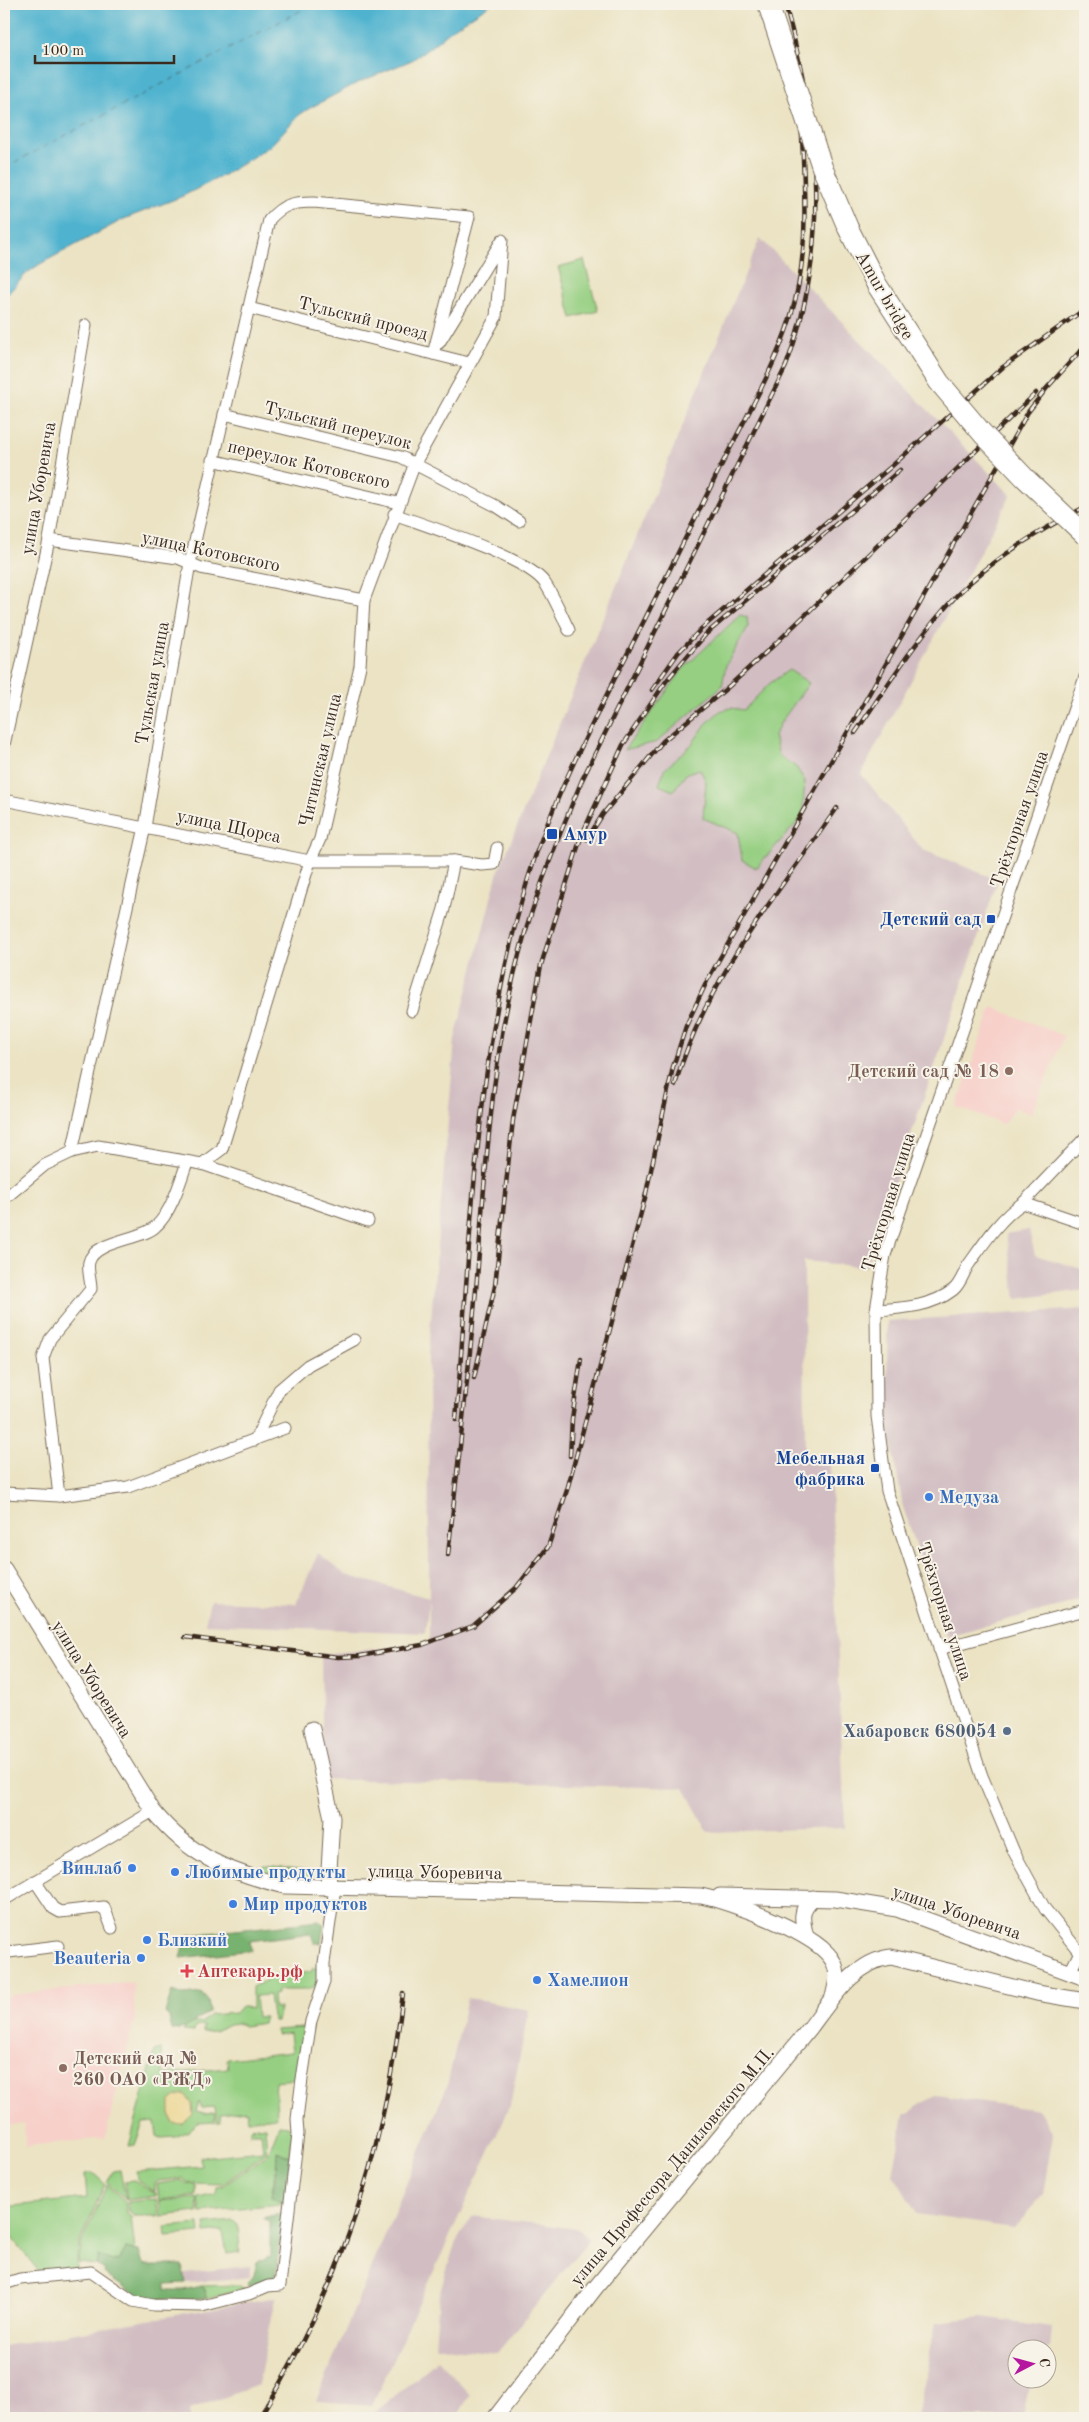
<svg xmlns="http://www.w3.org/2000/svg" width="1089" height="2422" viewBox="0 0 1089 2422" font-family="'Old Standard TT',serif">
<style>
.built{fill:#f7d0ca}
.industrial{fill:#d2bec2}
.green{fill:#96cf82;stroke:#687c50}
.forest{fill:#78b270;stroke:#5a6e47}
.sand{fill:#eeda9e;stroke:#94825e}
.water{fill:#50b3cf;stroke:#466e76}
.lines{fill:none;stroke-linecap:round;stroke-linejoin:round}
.ferry{stroke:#425a5c;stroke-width:1;stroke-dasharray:6 5;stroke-linecap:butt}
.street-casing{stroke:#796b58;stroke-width:13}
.secondary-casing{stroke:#796b58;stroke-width:17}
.street{stroke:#fff;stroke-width:11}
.secondary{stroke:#fff;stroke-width:15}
.rail-casing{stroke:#3b2a1e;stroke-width:4.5}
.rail{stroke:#f7f3e8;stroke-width:2.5;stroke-dasharray:8;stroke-linecap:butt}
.highway-bridge-casing{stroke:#796b58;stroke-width:22;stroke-linecap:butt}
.highway-bridge{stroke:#fff;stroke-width:20}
.transit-dot{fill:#1a4fb4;stroke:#f7f3e8;stroke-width:2}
.education-dot{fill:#8d6e63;stroke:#f7f3e8;stroke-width:2}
.shop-dot{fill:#3f7fe0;stroke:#f7f3e8;stroke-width:2}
.service-dot{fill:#5c6f8a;stroke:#f7f3e8;stroke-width:2}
.health-dot{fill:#e0444e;stroke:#f7f3e8;stroke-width:2}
.labels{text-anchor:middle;stroke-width:4;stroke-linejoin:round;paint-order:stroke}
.street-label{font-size:18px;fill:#3b2a1e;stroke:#f7f3e8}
.transit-label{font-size:18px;font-weight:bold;fill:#164399;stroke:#f7f3e8;text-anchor:end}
.education-label{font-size:18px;font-weight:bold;fill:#785e54;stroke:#f7f3e8;text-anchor:end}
.shop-label{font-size:18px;font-weight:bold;fill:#366cbe;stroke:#f7f3e8;text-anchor:start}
.service-label{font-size:18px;font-weight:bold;fill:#4e5e75;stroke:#f7f3e8;text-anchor:end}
.health-label{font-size:18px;font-weight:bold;fill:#be3a42;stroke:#f7f3e8;text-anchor:start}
</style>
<rect width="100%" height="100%" fill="#f7f3e8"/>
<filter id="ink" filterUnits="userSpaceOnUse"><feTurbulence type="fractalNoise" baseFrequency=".02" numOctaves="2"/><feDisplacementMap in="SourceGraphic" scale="10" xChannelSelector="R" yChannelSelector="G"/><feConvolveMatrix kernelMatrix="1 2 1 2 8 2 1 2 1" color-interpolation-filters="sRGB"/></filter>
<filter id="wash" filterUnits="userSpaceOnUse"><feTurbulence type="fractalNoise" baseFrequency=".0096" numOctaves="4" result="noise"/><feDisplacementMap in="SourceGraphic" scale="20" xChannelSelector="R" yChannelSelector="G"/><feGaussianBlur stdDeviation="1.12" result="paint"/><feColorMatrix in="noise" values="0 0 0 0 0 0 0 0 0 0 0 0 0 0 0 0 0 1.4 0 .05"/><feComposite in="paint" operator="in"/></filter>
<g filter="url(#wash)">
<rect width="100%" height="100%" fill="#ebe3c3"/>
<!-- built -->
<g class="built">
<polygon points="992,1007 1064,1036 1031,1114 1015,1108 1003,1124 956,1107"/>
<polygon points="133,1982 135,2017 105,2138 26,2146 24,2124 6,2125 4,2119 4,1999 10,1995"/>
</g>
<!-- industrial -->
<g class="industrial">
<polygon points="760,238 1011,495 861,774 923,850 998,880 866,1267 804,1261 805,1460 830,1461 845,1828 708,1832 684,1788 323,1779 321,1654 429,1644 429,1599 425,1633 205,1624 210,1601 296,1604 318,1553 346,1575 429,1598 428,1354 455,1039 497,875"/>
<polygon points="1029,1230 1035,1255 1085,1270 1085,1290 1016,1299 1006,1234"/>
<polygon points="1085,1309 1085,1599 947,1636 903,1507 888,1424 887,1321"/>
<polygon points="467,1998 529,2010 510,2106 372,2405 316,2401 447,2086"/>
<polygon points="936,2095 1039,2110 1053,2134 1043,2195 1013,2228 917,2214 893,2174 904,2115"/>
<polygon points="472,2216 578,2229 590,2239 497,2353 435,2346 439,2294 455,2244"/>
<polygon points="250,2266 250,2277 186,2283 185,2273"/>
<polygon points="276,2297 258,2385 190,2410 191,2418 10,2418 4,2394 4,2346"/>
<polygon points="982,2317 1052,2327 1050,2348 1046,2349 1016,2350 1016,2380 1030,2380 1023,2418 917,2418 936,2322"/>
<polygon points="438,2360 470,2395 456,2418 368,2418"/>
</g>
<!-- green -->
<g class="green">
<polygon points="584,260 598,311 572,318 558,267"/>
<polygon points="740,615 747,617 748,627 726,665 722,686 657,742 624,750 683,669"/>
<polygon points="789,670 809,683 781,722 774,736 779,756 796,767 805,781 802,817 756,868 742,860 738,833 703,818 706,782 700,769 687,773 673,791 659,785 664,770 692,744 706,724 720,711 731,708 744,710 769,684"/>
<path d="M 266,1866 L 306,1871 L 309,1874 L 310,1879 C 292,1882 275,1877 258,1872 L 259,1869 Z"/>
<polygon points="313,1968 318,1968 316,1971 320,1974 320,1984 307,1990 277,1990 277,1994 273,1995 274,2008 280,2008 277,2021 274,2021 272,2016 269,1995 255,1996 257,2017 265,2017 263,2023 244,2026 237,2023 229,2024 215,2031 203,2032 203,2026 195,2027 194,2032 183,2031 190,2023 201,2023 210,2015 235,2013 241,2006 252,2009 252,1987 276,1976 311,1972"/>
<polygon points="303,2028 296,2079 275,2081 277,2117 248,2120 247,2111 220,2114 221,2122 217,2122 215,2107 202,2108 199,2102 196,2111 208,2114 214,2112 215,2122 198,2123 187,2132 175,2137 161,2138 157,2136 155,2122 143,2123 135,2145 129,2146 155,2051 161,2050 164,2074 228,2068 227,2059 292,2052 290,2033 276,2035 276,2030"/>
<polygon points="279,2125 288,2126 292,2132 290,2157 277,2151 276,2173 272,2188 277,2201 284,2201 280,2204 200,2212 198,2198 216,2194 217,2187 223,2186 268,2154"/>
<polygon points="265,2126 267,2152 223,2184 187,2183 183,2178 158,2181 155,2184 155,2191 137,2179 136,2172 201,2166 200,2157 263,2151 261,2132 251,2132 250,2135 250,2128"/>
<polygon points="120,2170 126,2199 107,2183 113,2171"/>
<polygon points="93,2173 105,2184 80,2241 76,2269 40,2273 4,2228 4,2207 87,2198 85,2174"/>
<polygon points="134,2180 156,2193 156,2196 127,2200 125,2181"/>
<polygon points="182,2180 186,2184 196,2185 196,2196 159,2200 157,2184"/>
<polygon points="107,2185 126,2202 127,2213 131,2216 135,2251 124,2251 120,2259 113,2261 98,2257 96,2265 78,2263 82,2241"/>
<polygon points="197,2198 198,2212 161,2216 159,2201"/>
<polygon points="156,2199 159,2216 135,2216 129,2211 128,2202"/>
<polygon points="233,2221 238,2225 240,2252 227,2254 223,2231 206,2233 205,2224"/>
<polygon points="199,2224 200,2233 166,2236 165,2227"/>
<polygon points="238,2285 245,2289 206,2299 205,2289 201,2286"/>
</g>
<!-- forest -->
<g class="forest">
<polygon points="319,1921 324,1925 321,1943 314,1943 312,1933 250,1941 251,1950 180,1958 186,1936 189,1935"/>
<polygon points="172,1991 183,1995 201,1993 208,2001 210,2011 185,2028 172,2030 169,2017 165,2013"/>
<polygon points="277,2151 290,2157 284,2201 278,2201 272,2196 276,2173"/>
<polygon points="279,2214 283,2218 275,2276 249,2287 248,2284 254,2275 257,2261 265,2260 266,2257 270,2257 270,2221 262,2218"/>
<polygon points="126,2248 139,2251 142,2261 146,2265 182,2265 186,2283 165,2284 165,2290 183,2290 201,2286 205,2290 206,2299 155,2300 135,2295 104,2274 105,2270 96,2265 98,2256 113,2261 120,2259"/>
</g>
<!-- sand -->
<polygon class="sand" points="185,2094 192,2104 193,2114 183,2124 173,2123 170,2113 170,2101 176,2096"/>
<!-- water -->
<polygon class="water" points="4,4 491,4 452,29 428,49 412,60 357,83 310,108 299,115 270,146 224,175 183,196 124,219 40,264 27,273 4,298"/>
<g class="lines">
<!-- ferry -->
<polyline class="ferry" points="4,168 313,4"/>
</g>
</g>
<g filter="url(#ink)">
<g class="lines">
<defs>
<g id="street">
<polyline points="249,308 469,363"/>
<polyline points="224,414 401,457 496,506 519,521"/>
<polyline points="212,460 398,503"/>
<path d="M 394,514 C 427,526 525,557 544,582 C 554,596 561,614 569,630"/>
<polyline points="49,540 178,558 201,568 364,600"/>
<polyline points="1085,677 885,1255 876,1310 877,1416 887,1491 982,1776 1014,1852 1045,1909 1085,1959"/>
<polyline points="4,745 49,540 86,325"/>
<polyline points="4,800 310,861 454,861 482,865 494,864 497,848"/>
<polyline points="412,1011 444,909 454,861"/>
<path d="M 72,1152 L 145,827 L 190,563 L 269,220 C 283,204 293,202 314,202 L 469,217 L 433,354"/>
<polyline points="202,1164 222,1149 310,861 320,839 360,666 364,600 415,463 496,317 502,240 439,343"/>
<polyline points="4,1199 45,1165 72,1152 98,1146 202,1164 368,1221"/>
<polyline points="1023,1203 1085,1224"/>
<path d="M 876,1310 C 903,1308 931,1307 953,1290 C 961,1284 964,1271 969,1264 C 984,1243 1001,1217 1023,1203 L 1085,1138"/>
<polyline points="255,1440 279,1390 308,1365 354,1340"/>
<polyline points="4,1493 59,1496 128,1487 285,1428"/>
<path d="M 59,1496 L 43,1358 L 50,1339 L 91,1289 C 91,1281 87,1269 89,1262 C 94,1241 140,1240 155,1227 C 171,1214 181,1180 187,1162"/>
<polyline points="939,1649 1085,1610"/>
<polyline points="35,1881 53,1908 60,1912 104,1907 112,1928"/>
<polyline points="4,1900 153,1811"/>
<polyline points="4,1948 9,1952 58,1946"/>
<polyline points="1070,1972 1080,1952"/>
<polyline points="4,2284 20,2279 91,2272 133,2301 153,2305 202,2306 249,2294 268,2286 280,2285 298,2134 297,2119 302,2079 311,2021 324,1982 324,1963 335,1888"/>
</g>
<g id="secondary">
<path d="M 4,1569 L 153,1811 C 191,1857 228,1872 285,1886 L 701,1896 C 731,1902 821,1934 834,1963 C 839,1974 836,1985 833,1997"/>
<polyline points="312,1729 332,1818 328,1888"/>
<polyline points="720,1896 835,1899 897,1909 1085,1978"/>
<path d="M 806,1937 C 802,1921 799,1909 813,1898"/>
<path d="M 495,2418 L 596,2287 L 810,2028 C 831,2000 855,1961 891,1957 L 1037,1993 L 1085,2001"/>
</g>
</defs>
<!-- street casing -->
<use href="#street" class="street-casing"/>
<!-- secondary casing -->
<use href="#secondary" class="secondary-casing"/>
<!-- street -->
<use href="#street" class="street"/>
<!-- secondary -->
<use href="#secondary" class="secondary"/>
<defs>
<g id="rail">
<polyline points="652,690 678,653 701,629 893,465 1003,367 1085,309"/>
<path d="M 855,733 C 887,686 918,636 957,595 C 993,558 1040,530 1085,507"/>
<polyline points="587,839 603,814 663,741 727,688 775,644 1036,393"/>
<path d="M 675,1085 C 705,981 776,895 837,808"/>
<polyline points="474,1378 495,1286 513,1120 541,965 581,837 623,745 667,680 706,634 900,470"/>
<path d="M 456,1420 C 472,1230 475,1033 537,851 C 559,790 589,730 618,672 C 652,606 685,539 718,472 C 743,422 773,372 790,319 C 809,259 805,199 802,137 L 801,122 L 771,4"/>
<polyline points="570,1456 572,1419 581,1359"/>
<path d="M 448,1555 C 458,1463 469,1371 477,1278 C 486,1163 492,1045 525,933 C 541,881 561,830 582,780 L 786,366 C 831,245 819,126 785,4"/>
<polyline points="185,1637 338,1657 360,1656 422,1645 473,1626 516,1588 548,1547 567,1490 645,1198 673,1067 686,1026 707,981 1028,412 1046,389 1081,350"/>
<path d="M 259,2418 C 343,2285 385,2148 403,1993"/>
</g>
</defs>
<!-- rail casing -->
<use href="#rail" class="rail-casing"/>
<!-- rail -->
<use href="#rail" class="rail"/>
<defs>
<polyline id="highway-bridge" points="768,4 822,167 848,228 877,285 939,382 983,434 1025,478 1085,535"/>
</defs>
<!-- highway-bridge casing -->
<use href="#highway-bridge" class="highway-bridge-casing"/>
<!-- highway-bridge -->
<use href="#highway-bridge" class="highway-bridge"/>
</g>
</g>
<!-- markers -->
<g class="transit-dot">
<rect x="546" y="828" width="12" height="12" rx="2.5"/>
<rect x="986" y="914" width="10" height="10" rx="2.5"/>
<rect x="870" y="1463" width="10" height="10" rx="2.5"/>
</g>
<g class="education-dot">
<circle cx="1009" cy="1071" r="5"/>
<circle cx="63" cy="2068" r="5"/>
</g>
<g class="shop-dot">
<circle cx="929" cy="1497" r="5"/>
<circle cx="132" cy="1868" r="5"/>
<circle cx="175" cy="1872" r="5"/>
<circle cx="233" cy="1904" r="5"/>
<circle cx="147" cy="1940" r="5"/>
<circle cx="141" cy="1958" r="5"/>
<circle cx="537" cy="1980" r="5"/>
</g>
<circle class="service-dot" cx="1007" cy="1731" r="5"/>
<path class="health-dot" d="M184.5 1963.5h5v5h5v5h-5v5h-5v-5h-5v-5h5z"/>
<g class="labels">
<!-- street labels -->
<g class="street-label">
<text transform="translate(885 295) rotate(60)" y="6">Amur bridge</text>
<text transform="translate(363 318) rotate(14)" y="6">Тульский проезд</text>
<text transform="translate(338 425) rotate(14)" y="6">Тульский переулок</text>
<text transform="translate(309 464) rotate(13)" y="6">переулок Котовского</text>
<text transform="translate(38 488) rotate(-80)" y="6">улица Уборевича</text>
<text transform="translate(211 551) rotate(12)" y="6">улица Котовского</text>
<text transform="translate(152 683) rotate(-80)" y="6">Тульская улица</text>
<text transform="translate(320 760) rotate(-77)" y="6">Читинская улица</text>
<text transform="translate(1019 819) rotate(-71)" y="6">Трёхгорная улица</text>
<text transform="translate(229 826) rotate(12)" y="6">улица Щорса</text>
<text transform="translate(888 1202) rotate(-73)" y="6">Трёхгорная улица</text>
<text transform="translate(945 1611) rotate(72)" y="6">Трёхгорная улица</text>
<text transform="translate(92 1679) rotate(58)" y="6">улица Уборевича</text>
<text transform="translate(435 1872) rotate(1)" y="6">улица Уборевича</text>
<text transform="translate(957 1912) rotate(19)" y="6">улица Уборевича</text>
<text transform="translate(672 2166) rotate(-50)" y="6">улица Профессора Даниловского М.П.</text>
</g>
<!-- transit labels -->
<g class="transit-label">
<text x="563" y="840" text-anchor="start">Амур</text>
<text x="981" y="925">Детский сад</text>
<text x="865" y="1464">Мебельная<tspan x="865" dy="21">фабрика</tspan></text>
</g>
<!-- education labels -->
<g class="education-label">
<text x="999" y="1077">Детский сад № 18</text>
<text x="73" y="2064" text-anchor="start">Детский сад №<tspan x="73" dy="21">260 ОАО «РЖД»</tspan></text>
</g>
<!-- shop labels -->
<g class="shop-label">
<text x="939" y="1503">Медуза</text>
<text x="122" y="1874" text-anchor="end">Винлаб</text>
<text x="185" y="1878">Любимые продукты</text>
<text x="243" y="1910">Мир продуктов</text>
<text x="157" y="1946">Близкий</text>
<text x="131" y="1964" text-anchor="end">Beauteria</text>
<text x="547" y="1986">Хамелион</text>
</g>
<!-- service labels -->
<g class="service-label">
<text x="997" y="1737">Хабаровск 680054</text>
</g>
<!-- health labels -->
<g class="health-label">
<text x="197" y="1977">Аптекарь.рф</text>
</g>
</g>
<!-- margin -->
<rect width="1089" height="2422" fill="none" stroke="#f7f3e8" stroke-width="20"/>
<!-- north arrow -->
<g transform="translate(1032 2364) rotate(84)"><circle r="24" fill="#f7f3e8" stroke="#aca397"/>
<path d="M0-4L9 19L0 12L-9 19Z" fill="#b5179e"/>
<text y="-8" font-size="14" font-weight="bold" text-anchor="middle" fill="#3b2a1e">С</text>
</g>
<!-- scale -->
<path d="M35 55v8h139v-8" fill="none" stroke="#3b2a1e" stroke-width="2.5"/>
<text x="42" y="55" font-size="15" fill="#3b2a1e" stroke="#f7f3e8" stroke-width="4" paint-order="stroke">100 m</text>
</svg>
